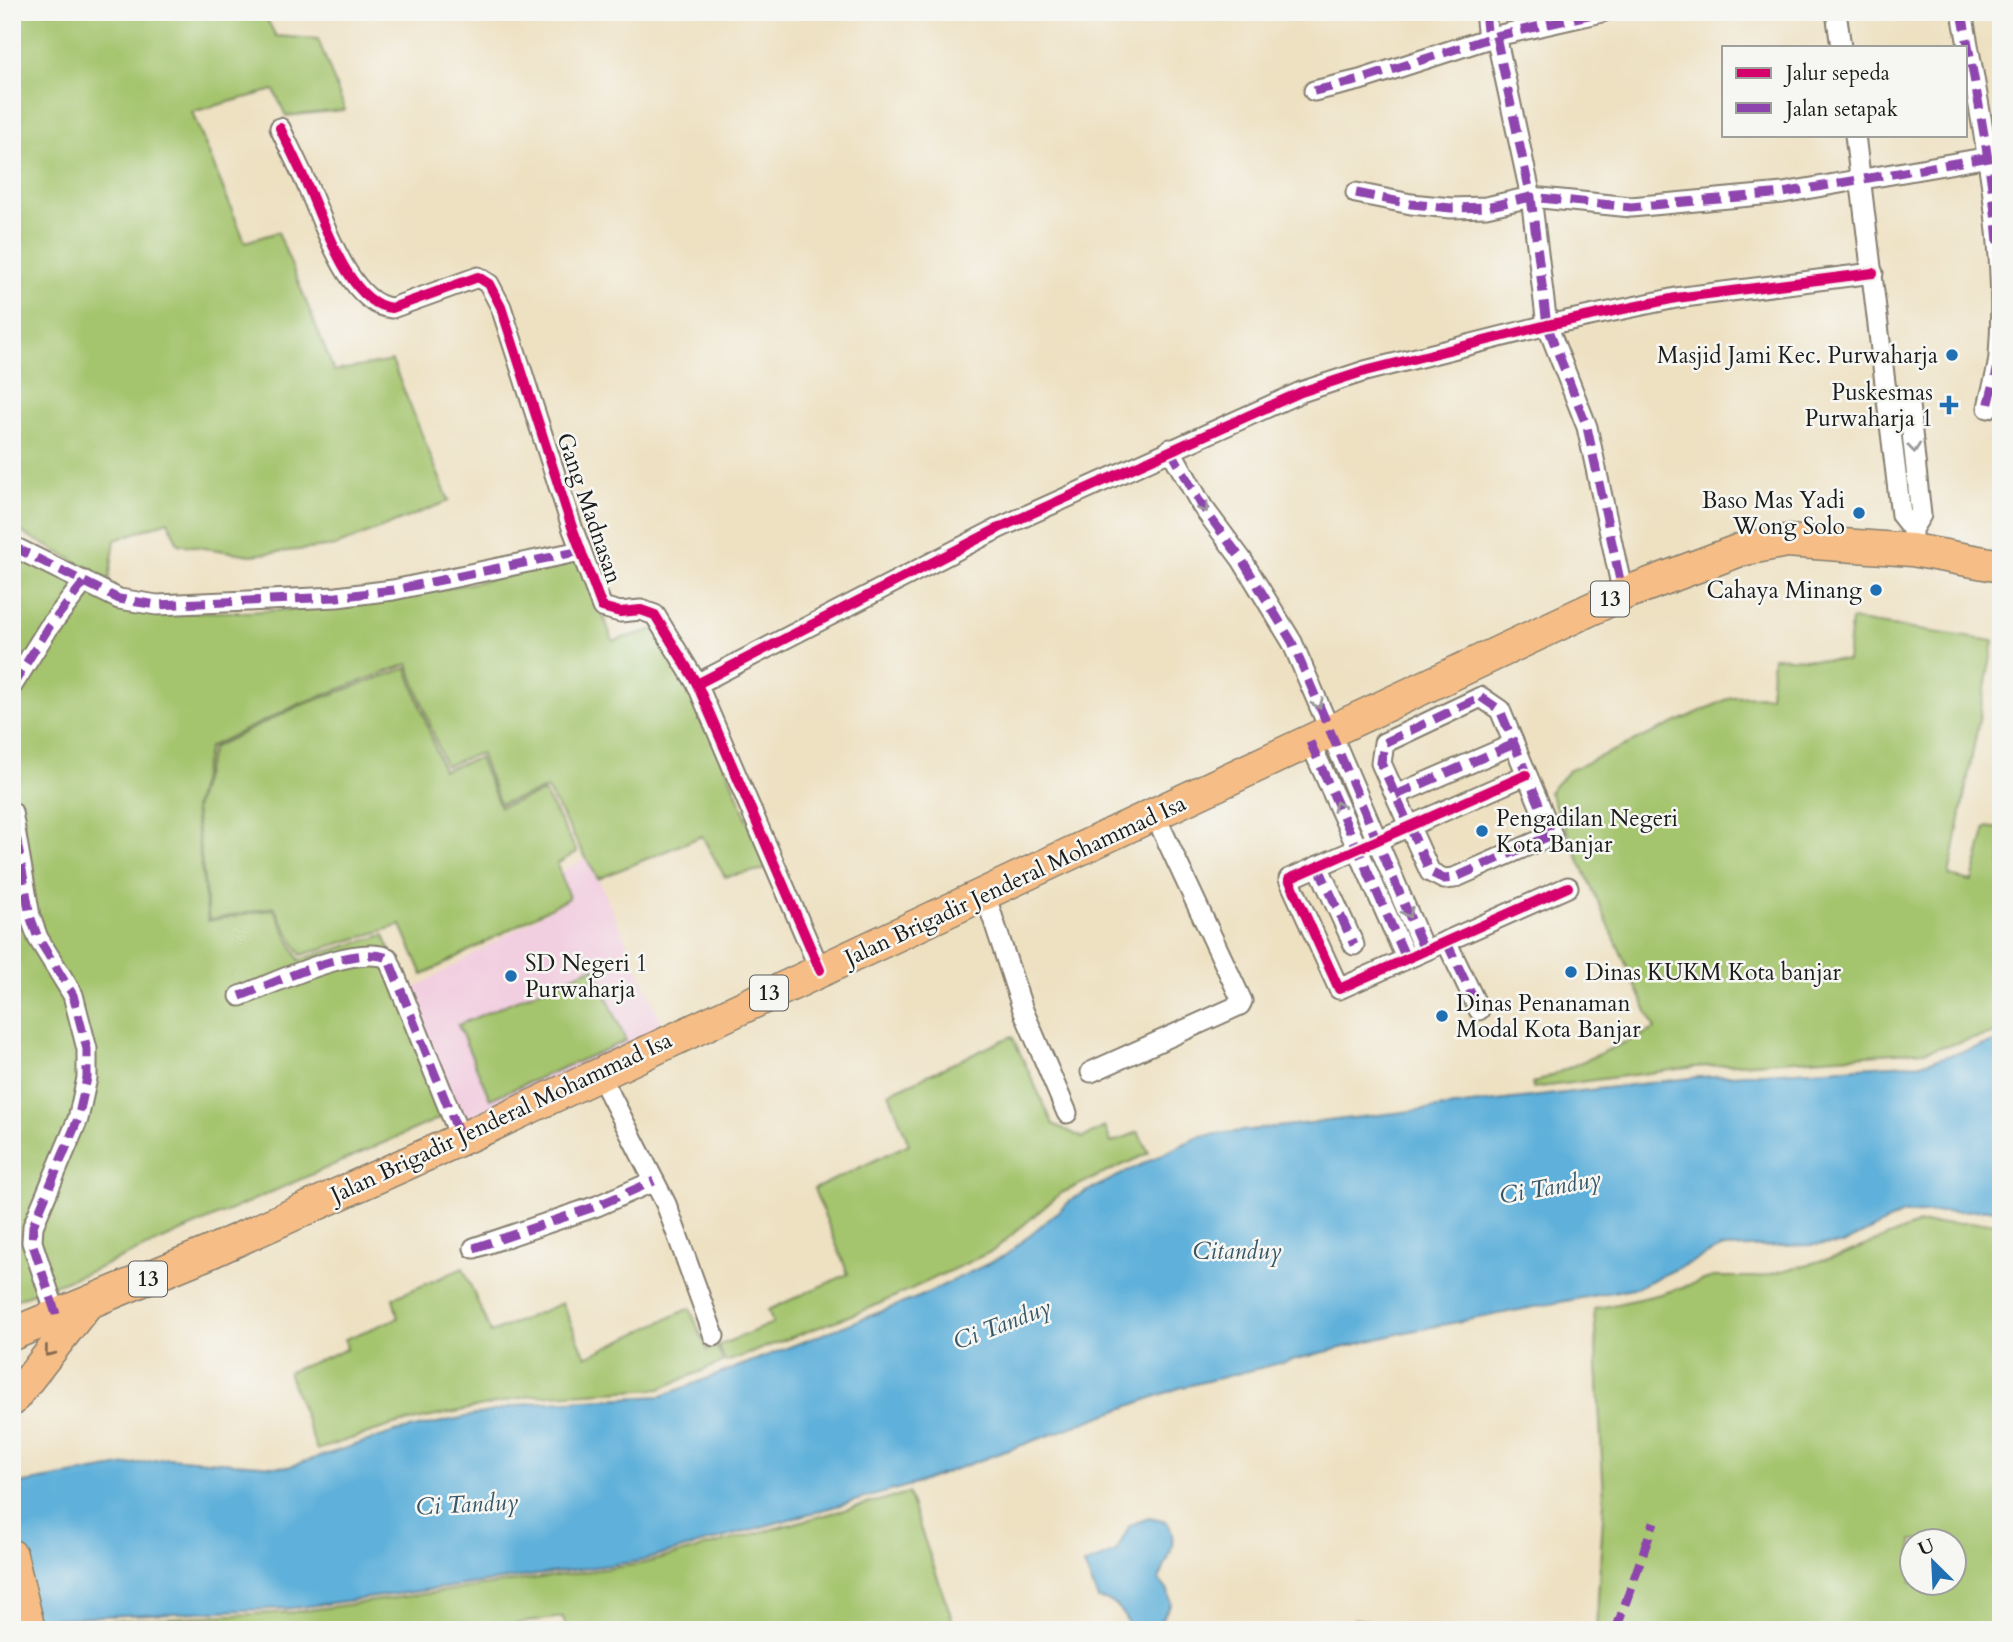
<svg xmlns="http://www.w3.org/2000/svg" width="2013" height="1642" viewBox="0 0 2013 1642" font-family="Cardo,serif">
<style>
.built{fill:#f2cfe0}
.green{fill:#a4c46d;stroke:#607044;stroke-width:2;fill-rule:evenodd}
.water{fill:#5fb0da;stroke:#3e667b;stroke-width:2}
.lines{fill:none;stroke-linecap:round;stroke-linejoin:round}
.minor-casing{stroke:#857e6f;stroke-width:23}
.primary-casing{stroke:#857e6f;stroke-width:33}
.trunk-casing{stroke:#857e6f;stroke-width:35}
.minor{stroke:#fff;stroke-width:19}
.primary{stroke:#f6be86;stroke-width:30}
.trunk{stroke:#f6be86;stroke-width:32}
.quiet{stroke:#8e44ad;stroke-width:9;stroke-dasharray:18 9;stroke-linecap:butt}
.cycleway-casing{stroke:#f6f6f2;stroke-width:15}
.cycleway{stroke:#d6006c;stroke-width:10}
.oneway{stroke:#999}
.oneway2{stroke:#896d51}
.poi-dot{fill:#1f6fb2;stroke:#f6f6f2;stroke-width:2.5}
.labels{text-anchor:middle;stroke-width:5;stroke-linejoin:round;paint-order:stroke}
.shield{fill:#f6f6f2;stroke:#5d5d5c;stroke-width:2}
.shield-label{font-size:21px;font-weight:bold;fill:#1c1c1c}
.poi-label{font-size:23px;fill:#1c1c1c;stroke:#f6f6f2;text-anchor:end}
.street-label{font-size:23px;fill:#1c1c1c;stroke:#f6f6f2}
.water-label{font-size:24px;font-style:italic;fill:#375768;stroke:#f6f6f2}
</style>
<rect width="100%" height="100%" fill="#f6f6f2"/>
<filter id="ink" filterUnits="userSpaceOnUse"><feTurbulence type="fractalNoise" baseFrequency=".0143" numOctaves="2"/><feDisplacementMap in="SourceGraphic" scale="14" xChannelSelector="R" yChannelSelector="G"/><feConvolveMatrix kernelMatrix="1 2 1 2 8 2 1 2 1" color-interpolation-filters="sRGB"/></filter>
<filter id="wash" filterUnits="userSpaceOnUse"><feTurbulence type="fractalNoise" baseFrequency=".00686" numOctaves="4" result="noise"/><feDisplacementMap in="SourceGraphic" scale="28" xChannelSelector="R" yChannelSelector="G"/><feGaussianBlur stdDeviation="1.57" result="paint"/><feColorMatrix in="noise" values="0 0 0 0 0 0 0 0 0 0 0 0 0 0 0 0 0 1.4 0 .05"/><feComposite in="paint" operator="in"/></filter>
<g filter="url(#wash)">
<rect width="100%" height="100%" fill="#eee1c2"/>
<!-- built -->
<polygon class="built" points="589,857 663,1026 460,1127 409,991 569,899 558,873"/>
<!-- green -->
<g class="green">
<polygon points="12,12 263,12 276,36 318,39 345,110 286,116 274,90 192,112 245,242 278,232 334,371 392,361 449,501 336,546 251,555 178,544 168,521 115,540 109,580 12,527"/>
<polygon points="12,555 157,612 246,612 337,607 395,599 582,560 613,641 669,625 767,869 725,877 702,836 598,879 547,789 500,804 480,753 445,766 408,664 299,704 209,747 194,809 208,921 274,909 299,960 384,935 454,1112 94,1270 12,1301"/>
<polygon points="1851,620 1994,641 1949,876 1972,881 1986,827 2001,829 2001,1032 1925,1051 1695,1067 1533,1088 1532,1084 1655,1029 1549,792 1568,771 1732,697 1770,696 1773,657 1847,661"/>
<polygon points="407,668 443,770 479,758 500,807 544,792 577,852 557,864 569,898 423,975 401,925 301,955 274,907 209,920 195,809 212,748 299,706"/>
<polygon points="594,967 626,1041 490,1099 458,1025"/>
<polygon points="1012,1036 1053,1124 1083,1138 1105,1127 1111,1143 1138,1132 1149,1153 1061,1193 993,1251 870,1308 726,1362 718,1346 773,1323 768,1310 848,1274 814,1189 909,1144 889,1093"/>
<path d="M 2001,1222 L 2001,1630 L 1596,1630 L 1604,1499 L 1594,1309 L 1661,1294 L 1713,1277 L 1759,1277 L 1839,1256 L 1919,1224 ZM 1912,1540 L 1954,1540 L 1954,1582 L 1912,1582 Z"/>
<polygon points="463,1268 491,1333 562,1303 586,1357 690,1308 707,1350 717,1347 723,1362 660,1389 531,1396 393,1425 317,1450 288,1372 347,1349 345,1339 398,1318 393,1298"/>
<polygon points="908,1493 956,1630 567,1630 563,1617 472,1630 44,1630 43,1624 295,1612 641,1564"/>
<polygon points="1354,1619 1442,1630 1359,1630"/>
</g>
<!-- water -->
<g class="water">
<polygon points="2001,1040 2001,1209 1903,1214 1843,1244 1721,1248 1638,1287 1406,1332 1179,1388 915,1484 640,1561 295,1608 12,1620 12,1485 168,1458 288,1467 395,1432 531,1403 662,1396 919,1297 1006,1255 1075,1197 1200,1136 1699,1077 1924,1063"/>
<path d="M 1149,1518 L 1167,1522 C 1180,1541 1167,1560 1159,1580 L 1168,1591 L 1171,1604 L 1156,1627 L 1131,1630 C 1123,1612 1119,1601 1098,1599 L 1084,1565 L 1116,1552 L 1130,1525 Z"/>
</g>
</g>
<g filter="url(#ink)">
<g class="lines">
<defs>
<g id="minor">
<polyline points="1485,12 1488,39"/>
<polyline points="1836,12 1841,47"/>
<path d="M 1962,12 C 1982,124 2008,241 1999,356 C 1998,373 1991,391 1988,408"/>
<polyline points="1496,36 1531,197 1547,325 1587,427 1623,594"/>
<polyline points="1314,91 1360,80 1496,36 1602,12"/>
<path d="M 280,128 C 289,147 299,167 308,187 C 323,220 349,305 392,308 L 478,277 L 489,284 L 501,307 L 572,527 L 602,607 L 620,612 L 641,610 L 655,615 L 697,684 L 820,970"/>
<polyline points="1855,135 1901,515 1912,529"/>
<polyline points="1356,193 1411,204 1451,208 1486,207 1531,197 1631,207 1783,193 2001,155"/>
<polyline points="1888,392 1909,405 1921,515 1912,529 1912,540"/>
<polyline points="1170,449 1202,506 1242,560 1292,642 1424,950"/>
<polyline points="12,546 119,599 157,605 337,597 393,590 581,551"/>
<polyline points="697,684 999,528 1301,392 1365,371 1547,325 1676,298 1873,273"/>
<polyline points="12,686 49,627 85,581"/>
<polygon points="1481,697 1500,710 1552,835 1454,878 1444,879 1430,872 1381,763 1384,743"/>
<polyline points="1310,742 1406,958"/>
<polyline points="1526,775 1289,879 1339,989 1568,887"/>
<polyline points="1396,795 1514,744"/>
<polyline points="12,812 30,916 38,938 73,995 87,1049 87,1078 78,1119 33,1226 32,1242 57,1317"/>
<polyline points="1318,866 1354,945"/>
<polyline points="985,894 1023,1010 1067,1113"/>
<polyline points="1446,941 1479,1010"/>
<path d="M 240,996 C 276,983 353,944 388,958 L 461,1139"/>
<polyline points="1091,1072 1240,1005 1242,1001 1155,815"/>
<polyline points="599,1073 666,1204 714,1336"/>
<polyline points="474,1248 597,1206 654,1181"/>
</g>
<g id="primary">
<polyline points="12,1401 87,1305"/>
<polyline points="12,1555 30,1630"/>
</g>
<polyline id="trunk" points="12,1334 208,1253 492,1125 1623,594 1740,550 1786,541 1912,550 2001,566"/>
</defs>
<!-- minor casing -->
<use href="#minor" class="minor-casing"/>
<!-- primary casing -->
<use href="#primary" class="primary-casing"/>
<!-- trunk casing -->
<use href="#trunk" class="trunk-casing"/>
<!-- minor -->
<use href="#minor" class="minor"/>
<!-- primary -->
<use href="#primary" class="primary"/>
<!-- trunk -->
<use href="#trunk" class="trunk"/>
<!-- quiet -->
<g class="quiet">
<polyline points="1485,12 1488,39"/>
<path d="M 1962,12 C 1982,124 2008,241 1999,356 C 1998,373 1991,391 1988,408"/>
<polyline points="1496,36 1531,197 1547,325 1587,427 1623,594"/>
<polyline points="1314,91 1360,80 1496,36 1602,12"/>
<polyline points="1356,193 1411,204 1451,208 1486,207 1531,197 1631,207 1783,193 2001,155"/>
<polyline points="1170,449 1202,506 1242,560 1292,642 1424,950"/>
<polyline points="12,546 119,599 157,605 337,597 393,590 581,551"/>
<polyline points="12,686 49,627 85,581"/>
<polygon points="1481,697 1500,710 1552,835 1454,878 1444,879 1430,872 1381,763 1384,743"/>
<polyline points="1310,742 1406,958"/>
<polyline points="1396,795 1514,744"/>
<polyline points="12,812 30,916 38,938 73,995 87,1049 87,1078 78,1119 33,1226 32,1242 57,1317"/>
<polyline points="1318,866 1354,945"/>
<polyline points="1446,941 1479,1010"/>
<path d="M 240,996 C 276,983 353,944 388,958 L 461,1139"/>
<polyline points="474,1248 597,1206 654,1181"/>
<polyline points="1616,1630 1654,1522"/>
</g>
<defs>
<g id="cycleway">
<path d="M 280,128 C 289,147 299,167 308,187 C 323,220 349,305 392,308 L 478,277 L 489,284 L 501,307 L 572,527 L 602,607 L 620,612 L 641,610 L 655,615 L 697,684 L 820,970"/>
<polyline points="697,684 999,528 1301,392 1365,371 1547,325 1676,298 1873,273"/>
<polyline points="1526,775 1289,879 1339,989 1568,887"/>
</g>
</defs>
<!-- cycleway casing -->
<use href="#cycleway" class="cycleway-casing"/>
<!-- cycleway -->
<use href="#cycleway" class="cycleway"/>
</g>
<!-- one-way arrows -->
<defs><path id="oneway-chevron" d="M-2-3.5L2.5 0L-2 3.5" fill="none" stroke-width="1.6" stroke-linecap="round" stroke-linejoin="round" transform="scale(1.75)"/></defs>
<g class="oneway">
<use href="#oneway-chevron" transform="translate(1914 448) rotate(84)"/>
<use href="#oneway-chevron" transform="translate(1204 508) rotate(56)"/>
<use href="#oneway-chevron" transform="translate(1318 704) rotate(67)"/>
<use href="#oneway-chevron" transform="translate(1338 806) rotate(-114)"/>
<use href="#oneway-chevron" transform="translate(1408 913) rotate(67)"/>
</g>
<use class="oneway2" href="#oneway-chevron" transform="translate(49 1352) rotate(129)"/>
</g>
<!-- markers -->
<g class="poi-dot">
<circle cx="1952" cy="355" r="7"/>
<path d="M1945.5 394.5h7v7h7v7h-7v7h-7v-7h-7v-7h7z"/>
<circle cx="1859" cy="513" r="7"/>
<circle cx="1876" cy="590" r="7"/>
<circle cx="1482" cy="831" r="7"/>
<circle cx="1571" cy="972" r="7"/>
<circle cx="511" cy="976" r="7"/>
<circle cx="1442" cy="1016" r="7"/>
</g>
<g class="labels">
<!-- shield labels -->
<g class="shield">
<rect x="1591" y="581.5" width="38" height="35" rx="5"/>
<rect x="750" y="975.5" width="38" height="35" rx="5"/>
<rect x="129" y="1261.5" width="38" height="35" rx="5"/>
</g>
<g class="shield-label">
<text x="1610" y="606">13</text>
<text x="769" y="1000">13</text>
<text x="148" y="1286">13</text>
</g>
<!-- poi labels -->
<g class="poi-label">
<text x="1938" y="363">Masjid Jami Kec. Purwaharja</text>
<text x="1933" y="400">Puskesmas<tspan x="1933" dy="26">Purwaharja 1</tspan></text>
<text x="1845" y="508">Baso Mas Yadi<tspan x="1845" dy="26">Wong Solo</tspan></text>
<text x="1862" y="598">Cahaya Minang</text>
<text x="1496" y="826" text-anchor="start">Pengadilan Negeri<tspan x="1496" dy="26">Kota Banjar</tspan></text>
<text x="525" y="971" text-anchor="start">SD Negeri 1<tspan x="525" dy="26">Purwaharja</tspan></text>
<text x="1585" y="980" text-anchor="start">Dinas KUKM Kota banjar</text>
<text x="1456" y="1011" text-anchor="start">Dinas Penanaman<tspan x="1456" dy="26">Modal Kota Banjar</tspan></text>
</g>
<!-- street labels -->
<g class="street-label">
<text transform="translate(590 508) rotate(71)" y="8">Gang Madnasan</text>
<text transform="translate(1015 880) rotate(-25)" y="8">Jalan Brigadir Jenderal Mohammad Isa</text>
<text transform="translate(501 1117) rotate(-25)" y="8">Jalan Brigadir Jenderal Mohammad Isa</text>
</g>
<!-- water labels -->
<g class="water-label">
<text transform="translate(1550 1187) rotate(-10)" y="8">Ci Tanduy</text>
<text x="1237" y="1259">Citanduy</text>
<text transform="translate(1002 1324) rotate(-21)" y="8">Ci Tanduy</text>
<text transform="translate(467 1504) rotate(-3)" y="8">Ci Tanduy</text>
</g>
</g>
<!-- margin -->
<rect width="2013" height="1642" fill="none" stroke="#f6f6f2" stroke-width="42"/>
<!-- legend -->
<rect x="1722" y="46" width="245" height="91" fill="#f6f6f2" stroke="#9f9f9c" stroke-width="2"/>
<rect x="1736" y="68" width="35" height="10" fill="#d6006c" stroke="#9f9f9c" stroke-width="2"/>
<text x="1786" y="80" font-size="21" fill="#1c1c1c">Jalur sepeda</text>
<rect x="1736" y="103" width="35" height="10" fill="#8e44ad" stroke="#9f9f9c" stroke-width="2"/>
<text x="1786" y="116" font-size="21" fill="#1c1c1c">Jalan setapak</text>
<!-- north arrow -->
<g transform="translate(1933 1562) rotate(336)"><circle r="33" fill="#f6f6f2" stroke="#9f9f9c" stroke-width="2"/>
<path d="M0-5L12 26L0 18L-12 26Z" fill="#1f6fb2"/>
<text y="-10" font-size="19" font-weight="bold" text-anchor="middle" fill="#1c1c1c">U</text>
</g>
</svg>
